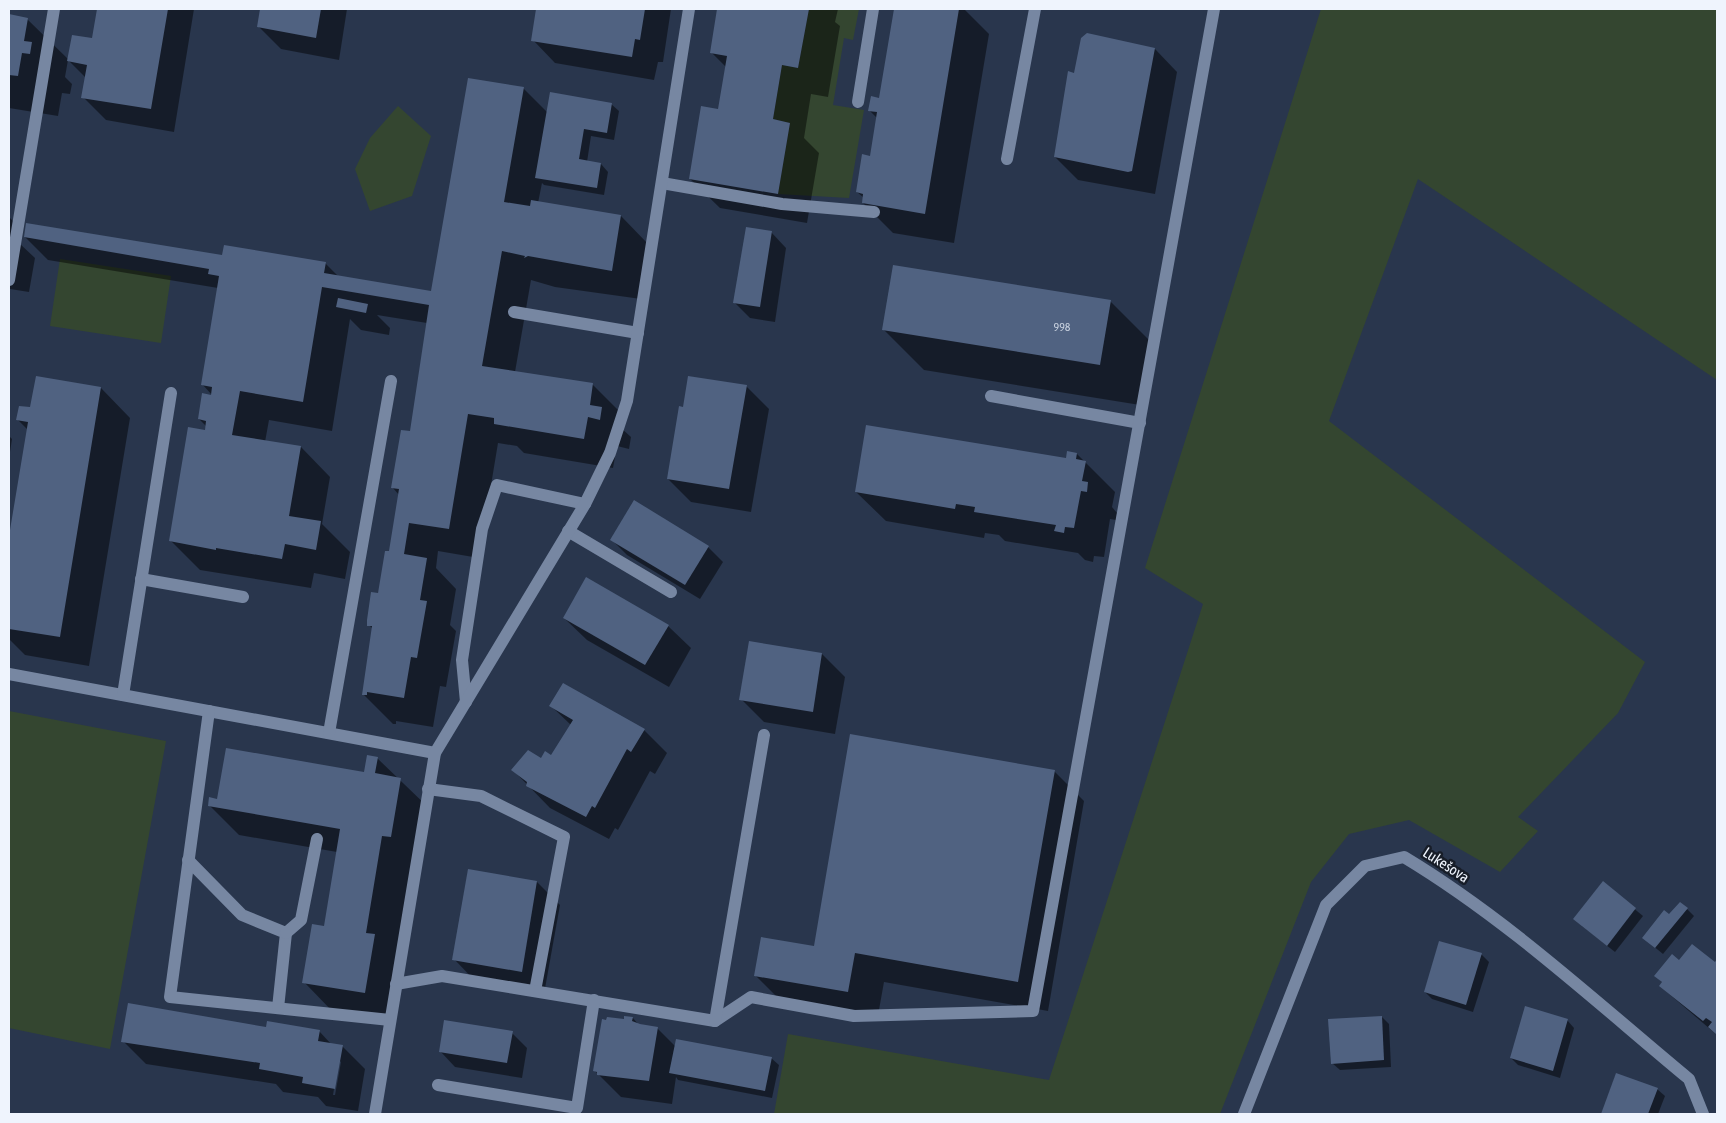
<svg xmlns="http://www.w3.org/2000/svg" width="1726" height="1123" viewBox="0 0 1726 1123" font-family="'Asap Condensed',sans-serif">
<style>
.green{fill:#344630}
.shadow{fill:#0007;fill-rule:evenodd}
.building{fill:#506281}
.lines{fill:none;stroke-linecap:round;stroke-linejoin:round}
.minor{stroke:#7787a2;stroke-width:12}
.labels{text-anchor:middle;stroke-width:5;stroke-linejoin:round;paint-order:stroke}
.number-label{font-size:12px;fill:#c7d0de}
.street-label{font-size:15px;fill:#eff4fd;stroke:#171d28}
</style>
<rect width="100%" height="100%" fill="#29364d"/>
<!-- green -->
<g class="green">
<polygon points="809,9 859,9 853,40 844,38 833,105 864,110 849,198 778,194 790,123 773,119 782,65 798,68"/>
<polygon points="1321,9 1717,9 1717,380 1418,179 1329,421 1645,662 1618,713 1518,817 1538,831 1500,872 1409,820 1349,834 1311,882 1220,1114 774,1114 788,1034 1049,1080 1203,604 1145,568"/>
<polygon points="398,106 431,136 412,196 370,211 355,169 370,138"/>
<polygon points="60,259 171,276 161,343 50,326"/>
<polygon points="9,711 166,741 110,1049 9,1028"/>
</g>
<!-- shadow -->
<g class="shadow">
<polygon points="98,9 194,9 174,132 106,120 83,97 86,78 68,60 65,77 72,84 70,94 62,93 58,116 9,108 9,16 27,19 69,60 93,40"/>
<polygon points="261,9 347,9 339,60 281,49 258,26"/>
<polygon points="537,9 671,9 663,62 658,62 654,80 555,63 533,40"/>
<polygon points="719,9 838,9 835,22 840,26 828,97 811,94 804,138 819,153 807,223 720,208 690,179 719,111 726,67 712,53"/>
<polygon points="895,9 964,9 989,34 954,243 893,233 863,203 864,198 857,192 871,157 877,118 870,111 880,99"/>
<polygon points="1155,49 1177,72 1155,194 1078,180 1055,157 1075,74"/>
<polygon points="523,88 547,112 611,104 619,111 614,140 591,136 587,162 601,164 608,172 604,195 544,185 542,183 538,203 621,216 650,246 641,299 555,287 531,280 515,372 593,385 622,414 620,427 631,437 629,449 617,446 613,468 524,453 517,446 498,443 479,558 438,551 436,568 456,589 450,625 456,631 446,687 440,686 433,727 396,721 396,724 393,724 363,694 373,629 369,625 390,553 399,495 393,488 411,432 427,323 377,315 390,328 389,335 361,330 350,319 332,431 269,420 265,442 301,447 330,477 322,524 350,552 345,579 314,573 311,588 200,570 170,540 206,432 207,427 199,419 212,395 202,384 218,288 48,260 25,237 222,256 325,263 338,276 432,294"/>
<polygon points="9,217 21,229 18,242 35,258 29,292 10,289 9,296"/>
<polygon points="771,232 786,248 775,322 750,318 735,303"/>
<polygon points="1110,301 1151,342 1140,405 924,370 883,329"/>
<polygon points="746,386 769,409 751,512 691,502 668,479"/>
<polygon points="101,388 130,418 89,666 25,655 9,639 9,544 28,430 18,420 31,409"/>
<polygon points="9,436 12,439 10,452 9,452"/>
<polygon points="1077,454 1115,492 1112,507 1117,513 1116,520 1110,519 1104,557 1094,556 1093,562 1085,560 1078,553 1005,541 999,535 985,533 984,538 886,521 856,492 1067,459"/>
<polygon points="611,539 708,547 723,562 700,599 627,555"/>
<polygon points="564,618 668,626 691,648 669,687 587,640"/>
<polygon points="822,654 845,677 835,734 764,722 741,699"/>
<polygon points="551,706 644,730 667,753 655,774 650,771 618,830 615,828 609,839 550,808 513,770 552,756 571,725"/>
<polygon points="377,758 430,809 394,1022 333,1012 304,982 325,927 337,852 239,835 209,805 218,800 365,773"/>
<polygon points="1054,771 1084,801 1048,1011 884,982 877,1021 785,1005 755,975 815,947"/>
<polygon points="469,870 537,882 560,905 544,994 476,982 454,959"/>
<polygon points="1603,883 1643,916 1615,952 1582,926"/>
<polygon points="1687,909 1694,916 1663,954 1652,945 1669,916"/>
<polygon points="1440,942 1482,955 1489,962 1473,1012 1432,999 1425,992"/>
<polygon points="1717,961 1717,1035 1668,993 1660,986 1663,983 1656,976 1679,962 1715,964"/>
<polygon points="625,1017 633,1018 638,1024 657,1028 676,1047 771,1058 779,1065 772,1098 678,1080 676,1077 672,1104 621,1097 595,1071"/>
<polygon points="1382,1017 1389,1024 1391,1067 1340,1070 1332,1063"/>
<polygon points="1567,1020 1574,1028 1560,1078 1518,1065 1511,1058"/>
<path d="M 267,1028 L 319,1031 L 332,1045 L 342,1046 L 365,1069 L 358,1111 L 326,1106 L 318,1097 L 283,1092 L 276,1084 L 146,1064 L 123,1041 ZM 339,1060 L 341,1062 L 335,1095 L 333,1095 Z"/>
<polygon points="512,1033 527,1048 522,1078 455,1067 440,1051"/>
<polygon points="1616,1074 1657,1089 1665,1096 1658,1114 1602,1114"/>
</g>
<!-- building -->
<g class="building">
<polygon points="97,9 168,9 151,109 81,98 87,65 67,61 72,35 92,38"/>
<polygon points="260,9 321,9 316,38 257,27"/>
<polygon points="536,9 645,9 640,40 635,39 632,57 531,41"/>
<polygon points="717,9 809,9 798,68 782,65 773,119 790,123 778,194 689,179 701,106 718,109 727,56 710,53"/>
<polygon points="894,9 959,9 925,214 862,203 863,194 856,192 862,154 870,156 877,112 868,111 871,96 879,98"/>
<polygon points="9,14 28,18 24,41 32,42 30,54 22,53 18,76 9,75"/>
<polygon points="1087,33 1155,48 1132,171 1128,172 1054,157 1068,71 1074,73 1081,38"/>
<polygon points="468,78 524,87 504,202 530,206 531,200 621,215 612,271 528,256 524,258 525,256 502,251 482,366 593,383 590,405 602,407 600,420 588,417 584,439 494,424 494,418 468,414 449,529 409,523 404,554 427,558 420,600 427,601 417,658 411,657 404,698 367,692 367,695 362,695 372,626 367,626 367,620 371,592 378,593 385,551 389,551 399,489 391,488 401,430 410,431 429,305 322,287 303,402 240,391 232,435 301,446 289,516 321,521 316,550 285,544 282,559 216,548 216,550 169,541 188,427 205,430 206,421 198,419 202,393 211,395 212,387 201,385 219,276 208,274 209,269 24,237 26,223 222,255 224,245 326,262 324,273 431,291"/>
<polygon points="550,92 612,103 607,133 584,129 579,159 601,163 597,188 535,178"/>
<polygon points="746,227 772,231 760,307 733,303"/>
<polygon points="893,265 1111,300 1100,365 882,330"/>
<polygon points="338,298 368,304 366,313 336,307"/>
<polygon points="36,376 101,387 60,637 9,629 9,536 28,422 16,420 19,406 30,407"/>
<polygon points="688,376 747,385 729,489 667,479 679,406 683,407"/>
<polygon points="866,425 1066,458 1067,451 1077,453 1076,459 1086,461 1082,481 1088,482 1087,492 1081,491 1074,528 1065,527 1064,533 1054,531 1056,525 974,512 975,507 956,504 955,509 855,492"/>
<polygon points="634,500 709,546 685,585 610,540"/>
<polygon points="586,577 669,625 645,665 563,618"/>
<polygon points="749,641 822,653 813,712 739,700"/>
<polygon points="563,683 645,729 631,752 627,749 595,808 592,806 586,817 526,786 527,782 511,770 528,750 541,758 545,751 551,755 573,720 549,706"/>
<polygon points="850,734 1055,770 1018,982 855,953 848,992 754,976 761,937 814,946"/>
<polygon points="226,748 364,772 367,755 378,757 375,773 401,778 391,837 382,836 366,933 375,934 365,993 302,983 312,924 324,926 340,829 208,806 209,797 217,799"/>
<polygon points="468,869 537,881 522,972 452,960"/>
<polygon points="1603,881 1636,908 1607,946 1573,919"/>
<polygon points="1680,902 1688,908 1655,948 1642,938 1664,910 1669,914"/>
<polygon points="1439,941 1482,953 1466,1005 1424,992"/>
<polygon points="1692,944 1715,962 1717,959 1717,1035 1708,1027 1712,1022 1706,1018 1703,1021 1659,986 1662,982 1654,976 1672,954 1679,960"/>
<polygon points="128,1003 266,1027 267,1021 320,1030 318,1041 343,1045 335,1089 302,1083 303,1077 259,1069 260,1063 121,1042"/>
<polygon points="1525,1006 1568,1019 1553,1071 1510,1058"/>
<polygon points="624,1016 633,1017 632,1021 640,1024 658,1027 649,1081 597,1075 597,1072 593,1071 602,1019 606,1020 607,1017 624,1019"/>
<polygon points="1382,1016 1384,1060 1331,1064 1328,1019"/>
<polygon points="444,1020 513,1031 507,1063 439,1052"/>
<polygon points="676,1039 772,1057 765,1091 669,1073"/>
<polygon points="1616,1073 1658,1088 1648,1114 1601,1114"/>
</g>
<g class="lines">
<!-- minor -->
<g class="minor">
<polyline points="858,102 873,9"/>
<polyline points="1007,159 1035,9"/>
<polyline points="662,183 782,204 874,212"/>
<polyline points="9,280 54,9"/>
<polyline points="514,312 638,333"/>
<polyline points="991,396 1140,423"/>
<polyline points="568,531 671,592"/>
<polyline points="141,579 243,597"/>
<polyline points="9,674 435,753"/>
<polyline points="123,695 171,393"/>
<polyline points="466,702 462,660 482,529 497,485 585,504"/>
<polyline points="209,711 170,997 390,1020"/>
<polyline points="329,733 391,381"/>
<polyline points="428,789 481,796 564,837 535,991"/>
<polyline points="188,860 242,915 286,933 278,1008"/>
<polyline points="286,933 301,920 317,839"/>
<polyline points="396,984 442,976 715,1021 751,997 854,1016 1033,1011 1214,9"/>
<polyline points="715,1021 764,735"/>
<polyline points="438,1085 577,1108 594,1000"/>
<polyline points="375,1114 435,753 585,504 610,453 627,401 689,9"/>
<path d="M 1244,1114 L 1326,905 L 1365,866 L 1404,857 C 1507,919 1596,1002 1689,1079 L 1703,1114"/>
</g>
</g>
<g class="labels">
<!-- number labels -->
<g class="number-label">
<text x="1062" y="331">998</text>
</g>
<!-- street labels -->
<g class="street-label">
<text transform="translate(1446 865) rotate(33)" y="5">Lukešova</text>
</g>
</g>
<!-- border -->
<rect width="1726" height="1123" fill="none" stroke="#eff4fd" stroke-width="20"/>
</svg>
